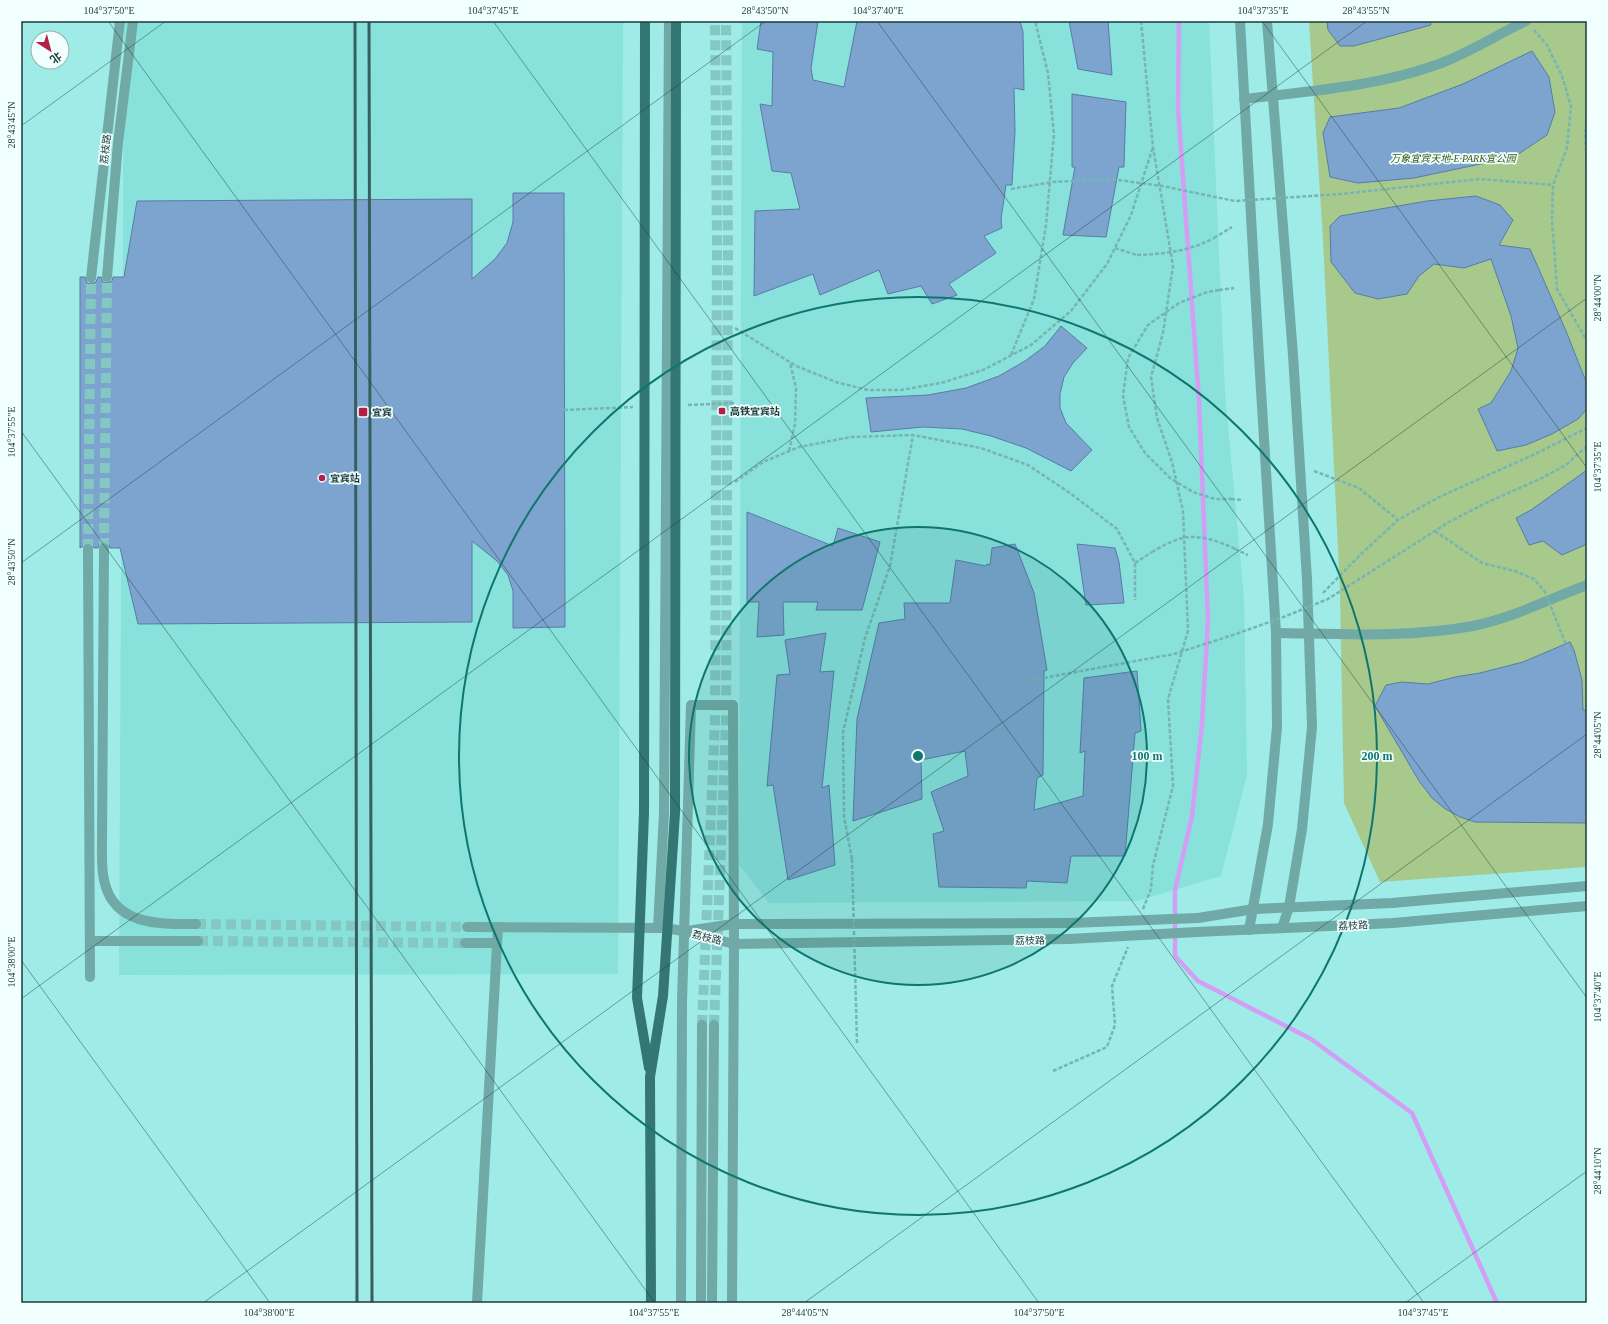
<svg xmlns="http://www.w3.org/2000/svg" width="1608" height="1324" viewBox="0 0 1608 1324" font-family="'Times New Roman','Noto Sans SC',serif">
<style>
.built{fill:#89e1dc}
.green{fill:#a8c98c}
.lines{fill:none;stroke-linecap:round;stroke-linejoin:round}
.stream{stroke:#d39ef6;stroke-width:4.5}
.building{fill:#7da4ce;stroke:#577ca5}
.minor-tunnel{stroke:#84c8c4;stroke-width:10;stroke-dasharray:10 5;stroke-linecap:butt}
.path{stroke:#76b5b2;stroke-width:2.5;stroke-dasharray:4 2;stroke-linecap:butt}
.minor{stroke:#70a9a6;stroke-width:10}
.rail{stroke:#365f5e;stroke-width:3}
.path-bridge{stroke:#76b5b2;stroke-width:2.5;stroke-dasharray:4 2;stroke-linecap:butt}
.minor-bridge{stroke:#70a9a6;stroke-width:10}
.major-bridge{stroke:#337673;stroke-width:10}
.ticks{fill:none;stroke:#1b3b3a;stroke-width:1;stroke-opacity:0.45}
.ring{fill:none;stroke:#0f766e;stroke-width:2}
.poi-dot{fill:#b12049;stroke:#f1fffe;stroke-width:1.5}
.labels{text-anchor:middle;stroke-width:3.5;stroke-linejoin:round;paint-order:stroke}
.street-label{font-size:10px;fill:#1b3b3a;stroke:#f1fffe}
.park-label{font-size:10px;font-style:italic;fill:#3a5817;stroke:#f1fffe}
.poi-label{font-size:10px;font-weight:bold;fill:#1b3b3a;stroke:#f1fffe;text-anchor:start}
.centre{fill:#0f766e;stroke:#f1fffe;stroke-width:2}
.ring-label{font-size:12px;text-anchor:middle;font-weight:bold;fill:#0f766e;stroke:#f1fffe;stroke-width:3.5;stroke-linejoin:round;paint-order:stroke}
.neatline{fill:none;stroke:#1b3b3a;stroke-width:1.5}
.ticks-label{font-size:10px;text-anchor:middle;fill:#1b3b3a}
</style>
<rect width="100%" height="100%" fill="#9eebe7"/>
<!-- built -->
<g class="built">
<polygon points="124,21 623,21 618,974 119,975"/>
<polygon points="742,21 1209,21 1225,393 1244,599 1247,775 1221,876 1137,901 769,903 739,865"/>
</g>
<!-- green -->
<polygon class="green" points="1309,21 1587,21 1587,867 1380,882 1344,803 1340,591 1323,240"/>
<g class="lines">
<!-- stream -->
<polyline class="stream" points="1179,21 1178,108 1199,401 1208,620 1202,724 1192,816 1175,890 1175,956 1198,981 1311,1039 1412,1113 1497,1303"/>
</g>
<!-- building -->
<g class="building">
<polygon points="761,21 818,21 811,68 813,80 844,87 857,21 1020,21 1023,32 1024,90 1014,88 1015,131 1012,185 1006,185 1001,219 1002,228 984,236 996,253 949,284 957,295 932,304 921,286 888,294 879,270 820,295 813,274 754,296 755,211 800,209 791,173 772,171 760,104 772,106 773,52 757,49"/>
<polygon points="1069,21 1108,21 1112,75 1078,69"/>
<polygon points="1327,21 1430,21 1431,25 1354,46 1340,46 1328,30"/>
<polygon points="1532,51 1549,77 1555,112 1547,135 1514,157 1414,178 1358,183 1330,177 1323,133 1330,117 1399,108 1463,84"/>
<polygon points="1072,94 1126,102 1124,167 1119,167 1106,237 1063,235 1075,167 1072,167"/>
<polygon points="513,193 564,193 565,627 513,628 513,591 508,575 497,561 472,541 472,622 138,624 120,548 110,548 108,543 104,542 99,544 98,548 94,548 92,544 88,543 80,548 80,277 85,277 87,283 91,284 96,282 98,277 101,277 103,282 107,283 112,281 113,277 124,277 137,201 472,199 472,279 495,259 507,243 513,222"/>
<polygon points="1476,196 1500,205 1513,220 1499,245 1530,249 1566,331 1587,384 1587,409 1578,419 1552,434 1526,445 1497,451 1478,409 1491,403 1511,371 1518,348 1511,316 1491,259 1464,268 1434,264 1419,276 1407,294 1378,299 1355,293 1331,262 1330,226 1340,216 1427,201"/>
<polygon points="1061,326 1087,348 1073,363 1064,377 1060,394 1060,408 1066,423 1092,450 1071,471 1026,448 991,436 962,429 923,427 871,432 866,398 928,395 966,388 999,376 1025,361 1045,346"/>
<polygon points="1587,470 1587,544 1562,555 1543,541 1529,545 1516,518 1531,510"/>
<polygon points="747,512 833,546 838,528 880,542 862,610 816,610 818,602 783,602 784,635 757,637 759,602 747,602"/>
<polygon points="1015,544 1034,593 1047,670 1044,671 1043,775 1037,778 1034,810 1083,796 1085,751 1080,753 1084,678 1137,671 1141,731 1135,733 1125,856 1071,856 1067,883 1027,881 1026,888 939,887 933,834 944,831 931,792 968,776 965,751 921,760 922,799 853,821 857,719 879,623 905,619 904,603 950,603 956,560 986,566 987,564 990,565 992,548"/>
<polygon points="1077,544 1115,548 1119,562 1124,603 1086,605"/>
<polygon points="826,633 820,672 834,671 822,788 829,785 835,865 788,880 773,785 767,786 777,675 790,674 785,640"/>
<polygon points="1570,642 1574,650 1582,680 1583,710 1587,710 1587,823 1475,822 1460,817 1444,808 1432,798 1419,781 1375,706 1386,685 1402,682 1428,684 1455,677 1480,673 1523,662"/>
</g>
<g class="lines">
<!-- minor-tunnel -->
<g class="minor-tunnel">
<polyline points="104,548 107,277"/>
<polyline points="88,549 91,278"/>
<polyline points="196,924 467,927"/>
<polyline points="198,941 465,943"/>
<polyline points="702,1025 715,721 717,245 715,21"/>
<polyline points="714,1025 726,721 728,245 726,21"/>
</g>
<!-- path -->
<g class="path">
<polyline points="1141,21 1153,147 1173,266 1163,333 1151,377 1157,418 1172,462 1183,511 1188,631 1168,699 1173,786 1153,865 1151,889 1143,909"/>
<polyline points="1534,30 1547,45 1562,76 1571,106 1567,148 1553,185 1552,219 1557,289 1587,341"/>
<polyline points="1587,117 1585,131 1587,170"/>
<polyline points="1214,238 1232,227"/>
<polyline points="1115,248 1137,255"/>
<polyline points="1219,290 1234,288"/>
<polyline points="735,328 796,366 836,382 868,390 901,390 941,383 983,370 1031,345 1071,311 1107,264 1131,215 1153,147"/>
<polyline points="1011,355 1034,299 1046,225 1054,134 1048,73 1035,21"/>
<polyline points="688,405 735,403"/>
<polyline points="564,410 633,407"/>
<polyline points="789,451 795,424 796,388 790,363"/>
<polyline points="1314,471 1359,488 1398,520"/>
<polyline points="735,482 763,462 799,447 851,437 913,435 981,448 1028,465 1070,493 1117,529 1135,563 1135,600"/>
<polyline points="1231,499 1243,500"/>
<polyline points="1235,549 1248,555"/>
<polyline points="1135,563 1152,552"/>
<polyline points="1323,593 1360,555 1398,520 1439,497 1533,455 1587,428"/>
<polyline points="852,859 844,817 843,732 865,638 890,566 913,435"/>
<polyline points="1053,1071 1107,1047 1115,1025 1112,986 1128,947"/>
</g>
<!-- minor -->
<g class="minor">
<polyline points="1240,21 1259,358 1276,633 1277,727 1268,824 1249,930"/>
<polyline points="1267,21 1293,355 1307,579 1312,727 1302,829 1289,907 1282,928"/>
<path d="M 1244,99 C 1309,91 1374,87 1436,65 C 1468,54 1496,35 1526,21"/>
<polyline points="107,277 118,143 133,21"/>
<polyline points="91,278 120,21"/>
<path d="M 104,548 L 102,843 C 102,857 101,871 105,884 C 116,926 161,924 196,924"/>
<polyline points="88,549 90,977"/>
<path d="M 1276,633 C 1341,634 1408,638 1473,626 C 1513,618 1549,599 1587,585"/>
<polyline points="1198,918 1254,909 1392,903 1587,886"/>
<polyline points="467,927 664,928 683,931 734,944 1069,939"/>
<polyline points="658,928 664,814 669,21"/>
<polyline points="687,931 733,924 1070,923"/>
<polyline points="1197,932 1393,923 1587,906"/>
<polyline points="90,941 198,941"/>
<polyline points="465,943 497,943"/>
<polyline points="477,1303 498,927"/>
<polyline points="681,1303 682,1002 691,705 733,705 734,944 732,1303"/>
<polyline points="701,1303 702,1025"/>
<polyline points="712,1303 714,1025"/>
</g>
<!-- rail -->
<g class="rail">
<polyline points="355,21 357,1303"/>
<polyline points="369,21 372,1303"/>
</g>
<!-- path-bridge -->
<g class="path-bridge">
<polyline points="1011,189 1053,182 1111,179 1162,186 1235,201 1341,194 1480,179 1553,185"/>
<path d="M 1137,255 C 1165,254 1190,251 1214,238"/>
<polyline points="1219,290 1207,292 1179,303 1148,325 1128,358 1123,396 1129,427 1145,453 1170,478 1193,492 1215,499 1231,499"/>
<polyline points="1435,531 1482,563 1515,571 1534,579 1545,592 1571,657"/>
<path d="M 1152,552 C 1162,546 1180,536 1193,537 C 1207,537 1223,543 1235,549"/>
<polyline points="1032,680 1174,654 1236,634 1286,616 1328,599 1449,522 1490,501 1540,479 1566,465 1587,446"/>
<polyline points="852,859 857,1043"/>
</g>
<!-- minor-bridge -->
<g class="minor-bridge">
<polyline points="1070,923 1198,918"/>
<polyline points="1069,939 1197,932"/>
</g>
<!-- major-bridge -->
<g class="major-bridge">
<polyline points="645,21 644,813 637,998 649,1068"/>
<polyline points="651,1303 650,1077 663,996 675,813 676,22"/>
</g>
</g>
<!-- ticks -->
<path class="ticks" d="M 108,21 L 1039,1303M 493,21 L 1424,1303M 877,21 L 1587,998M 1262,21 L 1587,468M 21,126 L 166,21M 21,431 L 655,1303M 21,563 L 766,21M 21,960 L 270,1303M 21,999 L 1367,21M 203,1303 L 1587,298M 804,1303 L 1587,734M 1405,1303 L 1587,1171"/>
<!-- distance rings -->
<circle cx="918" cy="756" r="229" fill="#0f766e" fill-opacity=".12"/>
<g class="ring">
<circle cx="918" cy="756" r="229"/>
<circle cx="918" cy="756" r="459"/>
</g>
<!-- markers -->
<g class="poi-dot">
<rect x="718" y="407" width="8" height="8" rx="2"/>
<rect x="358" y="407" width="10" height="10" rx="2"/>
<circle cx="322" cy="478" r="4"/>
</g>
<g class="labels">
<!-- street labels -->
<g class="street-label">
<text transform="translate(105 149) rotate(-83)" y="4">荔枝路</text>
<text transform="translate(1353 925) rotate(-3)" y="4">荔枝路</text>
<text transform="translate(707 937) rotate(14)" y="4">荔枝路</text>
<text transform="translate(1030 940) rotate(-1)" y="4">荔枝路</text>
</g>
<!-- park labels -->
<g class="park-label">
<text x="1453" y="162">万象宜宾天地-E·PARK宜公园</text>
</g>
<!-- poi labels -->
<g class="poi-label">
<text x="730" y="415">高铁宜宾站</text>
<text x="372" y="416">宜宾</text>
<text x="330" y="482">宜宾站</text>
</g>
</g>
<circle cx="918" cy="756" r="6" class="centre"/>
<g class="ring-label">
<text x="1147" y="760">100 m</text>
<text x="1377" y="760">200 m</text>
</g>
<!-- border -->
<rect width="1608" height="1324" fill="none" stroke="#f1fffe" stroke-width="44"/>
<!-- north arrow -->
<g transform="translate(50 50) rotate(144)"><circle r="19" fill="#f1fffe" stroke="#9bb1b0"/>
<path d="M0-3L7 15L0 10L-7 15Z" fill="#b12049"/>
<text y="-6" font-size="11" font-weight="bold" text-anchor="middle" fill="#1b3b3a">北</text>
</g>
<rect x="22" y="22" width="1564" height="1280" class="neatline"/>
<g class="ticks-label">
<text x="109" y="14">104°37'50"E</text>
<text x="493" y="14">104°37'45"E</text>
<text x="765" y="14">28°43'50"N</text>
<text x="878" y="14">104°37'40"E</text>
<text x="1263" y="14">104°37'35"E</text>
<text x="1366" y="14">28°43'55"N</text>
<text transform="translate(11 125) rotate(-90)" y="4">28°43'45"N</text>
<text transform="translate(1597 298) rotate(-90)" y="4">28°44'00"N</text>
<text transform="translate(11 432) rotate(-90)" y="4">104°37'55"E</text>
<text transform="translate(1597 467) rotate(-90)" y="4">104°37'35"E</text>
<text transform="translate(11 562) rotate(-90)" y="4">28°43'50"N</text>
<text transform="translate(1597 735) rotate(-90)" y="4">28°44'05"N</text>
<text transform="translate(11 962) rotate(-90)" y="4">104°38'00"E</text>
<text transform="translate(1597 997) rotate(-90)" y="4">104°37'40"E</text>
<text transform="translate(1597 1171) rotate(-90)" y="4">28°44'10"N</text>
<text x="269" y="1316">104°38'00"E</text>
<text x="654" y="1316">104°37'55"E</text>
<text x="805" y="1316">28°44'05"N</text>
<text x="1039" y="1316">104°37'50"E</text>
<text x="1423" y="1316">104°37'45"E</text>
</g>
</svg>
